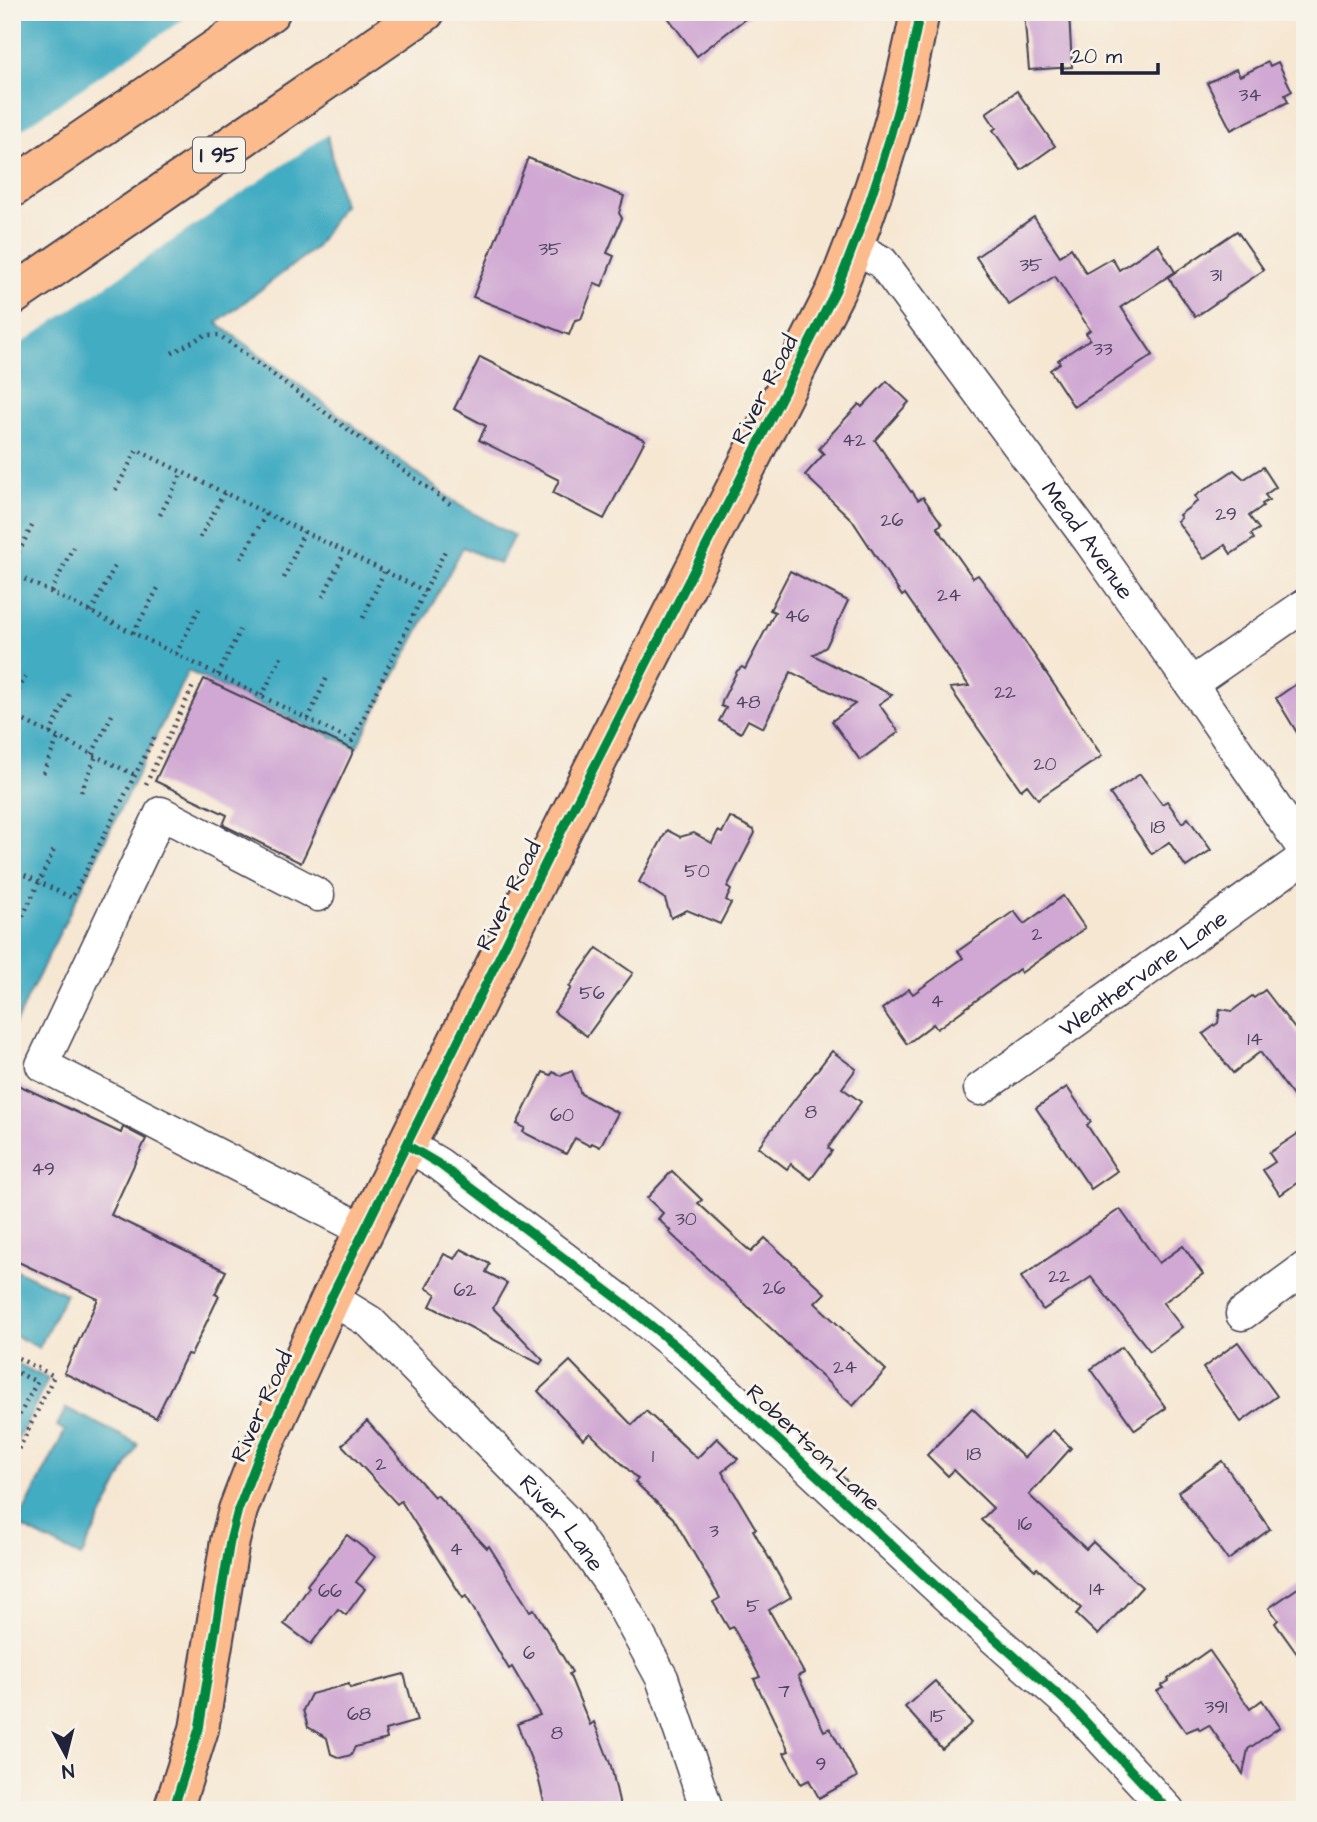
<svg xmlns="http://www.w3.org/2000/svg" width="1317" height="1822" viewBox="0 0 1317 1822" font-family="'Architects Daughter',sans-serif">
<style>
.water{fill:#43acc2;stroke:#32677e;stroke-width:2}
.pier{fill:#f6e7d3}
.building{fill:#d0a8d3}
.lines{fill:none;stroke-linecap:round;stroke-linejoin:round}
.minor-casing{stroke:#424052;stroke-width:35}
.major-casing{stroke:#424052;stroke-width:42}
.highway-casing{stroke:#424052;stroke-width:42}
.path{stroke:#424052;stroke-width:4.5;stroke-dasharray:2 5;stroke-linecap:butt}
.minor{stroke:#fff;stroke-width:32}
.major{stroke:#fbbb8d;stroke-width:38}
.highway{stroke:#fbbb8d;stroke-width:38}
.cycleway-casing{stroke:#f7f3e8;stroke-width:13}
.cycleway{stroke:#00873e;stroke-width:9}
.labels{text-anchor:middle;stroke-width:6;stroke-linejoin:round;paint-order:stroke}
.number-label{font-size:19px;fill:#4e4461}
.shield{fill:#f7f3e8;stroke:#62616f;stroke-width:2}
.shield-label{font-size:21px;font-weight:bold;fill:#22223b}
.street-label{font-size:23px;fill:#22223b;stroke:#f7f3e8}
</style>
<rect width="100%" height="100%" fill="#f7f3e8"/>
<filter id="ink" filterUnits="userSpaceOnUse"><feTurbulence type="fractalNoise" baseFrequency=".0143" numOctaves="2"/><feDisplacementMap in="SourceGraphic" scale="14" xChannelSelector="R" yChannelSelector="G"/><feConvolveMatrix kernelMatrix="1 2 1 2 8 2 1 2 1" color-interpolation-filters="sRGB"/></filter>
<filter id="wash" filterUnits="userSpaceOnUse"><feTurbulence type="fractalNoise" baseFrequency=".00686" numOctaves="4" result="noise"/><feDisplacementMap in="SourceGraphic" scale="28" xChannelSelector="R" yChannelSelector="G"/><feGaussianBlur stdDeviation="1.57" result="paint"/><feColorMatrix in="noise" values="0 0 0 0 0 0 0 0 0 0 0 0 0 0 0 0 0 1.4 0 .05"/><feComposite in="paint" operator="in"/></filter>
<g filter="url(#wash)">
<rect width="100%" height="100%" fill="#f6e7d3"/>
<!-- water -->
<g class="water">
<polygon points="12,12 299,12 343,205 315,248 217,323 459,505 514,536 499,564 463,547 356,748 188,671 12,1030"/>
<polygon points="12,1268 66,1294 39,1348 12,1334 15,1326 12,1325"/>
<polygon points="12,1361 48,1379 12,1451"/>
<polygon points="66,1408 138,1444 81,1557 17,1525 65,1431 57,1426"/>
</g>
<!-- pier -->
<polygon class="pier" points="194,12 303,12 330,133 12,350 12,136"/>
<g id="blocks">
<!-- building -->
<g class="building">
<polygon points="664,12 754,12 697,56"/>
<polygon points="1024,12 1069,12 1072,67 1029,70"/>
<polygon points="1268,62 1270,66 1278,62 1292,91 1285,95 1288,102 1231,130 1207,83 1236,69 1240,76"/>
<polygon points="1017,91 1055,146 1021,170 993,130 996,128 986,113"/>
<polygon points="528,158 624,196 619,213 622,218 607,253 614,256 602,286 595,283 581,319 575,320 569,335 473,297"/>
<polygon points="1034,217 1060,256 1071,248 1086,273 1112,258 1119,270 1158,244 1175,272 1121,307 1153,355 1074,407 1050,370 1060,363 1058,360 1090,339 1086,333 1090,330 1055,276 1009,305 976,257"/>
<polygon points="1237,231 1264,270 1195,317 1168,277"/>
<polygon points="480,357 645,440 604,519 553,493 559,480 479,440 486,426 454,409"/>
<polygon points="887,381 909,402 875,440 911,492 912,491 918,500 923,497 942,524 937,527 973,578 978,575 997,600 1102,756 1038,799 1027,785 1021,790 950,688 969,686 905,594 902,596 852,520 805,475 824,454 819,449 833,432 859,404 862,407"/>
<polygon points="1263,467 1276,487 1265,495 1269,500 1262,504 1263,506 1249,516 1259,529 1251,534 1254,539 1231,554 1225,545 1204,559 1177,521 1181,518 1179,515 1198,501 1195,496 1234,470 1244,479"/>
<polygon points="790,571 848,601 826,647 813,655 892,695 879,704 899,732 860,760 832,721 855,704 791,672 763,728 748,720 741,733 719,721 726,708 721,706 723,699 737,671 742,667 745,669 775,612 770,610"/>
<polygon points="1305,678 1305,746 1276,698"/>
<polygon points="204,679 354,750 301,863 223,825 227,815 155,781"/>
<polygon points="1140,774 1162,804 1167,801 1182,823 1188,818 1211,850 1186,867 1169,842 1152,854 1110,794"/>
<polygon points="730,817 754,830 755,833 727,887 731,890 726,900 731,903 720,924 687,910 671,918 665,899 639,882 667,830 680,837 694,833 712,843 718,831 722,833"/>
<polygon points="1063,896 1085,928 1021,973 1019,969 937,1029 933,1024 907,1044 882,1009 909,989 913,994 963,958 958,951 1014,911 1024,924"/>
<polygon points="597,948 633,973 587,1036 554,1012 571,988 569,987"/>
<polygon points="1265,990 1305,1042 1305,1112 1260,1052 1233,1073 1203,1034 1218,1023 1220,1009 1232,1011 1252,996 1254,998"/>
<polygon points="832,1051 856,1069 842,1088 861,1102 828,1148 832,1151 811,1179 791,1164 787,1169 758,1147"/>
<polygon points="572,1071 581,1094 618,1113 600,1147 592,1143 590,1146 575,1138 566,1154 523,1132 525,1128 517,1124 543,1072 551,1075 553,1072 561,1076"/>
<polygon points="12,1082 121,1133 123,1127 146,1139 111,1215 226,1271 215,1294 219,1296 191,1355 187,1354 156,1418 64,1373 98,1299 12,1259"/>
<polygon points="1067,1087 1091,1122 1087,1125 1117,1171 1091,1189 1036,1108"/>
<polygon points="1305,1129 1305,1177 1280,1195 1263,1170 1275,1162 1269,1153"/>
<polygon points="672,1171 702,1200 698,1203 751,1252 765,1238 825,1293 815,1303 886,1370 853,1406 669,1232 671,1231 658,1219 663,1213 647,1198"/>
<polygon points="1120,1209 1159,1263 1183,1246 1203,1274 1163,1303 1182,1327 1150,1351 1091,1277 1043,1310 1021,1277"/>
<polygon points="461,1249 490,1264 486,1272 507,1283 493,1308 543,1360 540,1364 430,1306 436,1294 426,1288 444,1254 455,1259"/>
<polygon points="1238,1342 1277,1396 1241,1422 1203,1368"/>
<polygon points="1122,1347 1166,1408 1135,1430 1091,1369"/>
<polygon points="570,1361 632,1425 646,1411 697,1458 717,1438 738,1459 722,1472 756,1529 753,1530 791,1597 769,1610 804,1673 798,1676 824,1731 830,1728 857,1777 819,1798 809,1780 801,1784 784,1753 789,1751 754,1679 760,1677 733,1627 729,1629 713,1602 720,1598 673,1518 635,1482 638,1479 590,1433 583,1439 538,1391"/>
<polygon points="972,1408 1024,1458 1053,1430 1071,1448 1029,1495 1086,1549 1093,1542 1142,1587 1098,1635 1076,1614 1081,1608 1037,1568 1035,1570 981,1520 993,1508 954,1470 948,1476 927,1455"/>
<polygon points="367,1421 434,1497 437,1495 487,1548 489,1546 530,1611 534,1609 572,1672 569,1674 590,1725 594,1722 611,1766 621,1810 546,1810 538,1777 517,1724 540,1715 512,1667 509,1669 466,1596 463,1598 401,1501 397,1504 342,1445"/>
<polygon points="1222,1461 1270,1529 1228,1560 1178,1492"/>
<polygon points="347,1535 375,1557 356,1582 365,1589 346,1615 338,1609 311,1644 284,1624 309,1587 307,1585"/>
<polygon points="1305,1583 1305,1665 1275,1623 1278,1620 1269,1608"/>
<polygon points="1209,1650 1250,1709 1262,1700 1280,1727 1248,1749 1243,1774 1209,1725 1200,1730 1198,1727 1186,1732 1157,1691 1163,1688 1161,1686 1169,1681 1168,1679"/>
<polygon points="404,1674 417,1721 385,1730 387,1739 355,1747 351,1755 340,1758 331,1754 327,1738 308,1727 303,1710 311,1694 349,1684 350,1688"/>
<polygon points="935,1681 972,1723 942,1749 905,1707"/>
</g>
</g>
</g>
<g filter="url(#ink)">
<use href="#blocks" fill-opacity="0" stroke="#424052" stroke-width="2"/>
<g class="lines">
<defs>
<g id="minor">
<path id="s1" d="M 854,247 L 882,262 L 1089,540 L 1191,684 L 1305,851"/>
<polyline points="1191,684 1305,605"/>
<polyline points="318,895 161,813 42,1065 366,1231"/>
<path id="s2" d="M 980,1089 L 1305,857"/>
<polyline points="407,1145 439,1164 621,1301 687,1355 952,1601 1071,1706 1168,1810"/>
<path id="s3" d="M 331,1298 L 370,1322 L 565,1520 L 612,1586 L 662,1678 L 707,1810"/>
<polyline points="1242,1314 1305,1268"/>
</g>
<path id="major" d="M 173,1810 L 199,1729 L 230,1541 L 238,1510 L 258,1458 L 331,1298 L 549,856 L 836,290 C 873,201 902,106 920,12"/>
<g id="highway">
<polyline points="12,188 270,12"/>
<polyline points="12,296 425,12"/>
</g>
</defs>
<!-- minor casing -->
<use href="#minor" class="minor-casing"/>
<!-- major casing -->
<use href="#major" class="major-casing"/>
<!-- highway casing -->
<use href="#highway" class="highway-casing"/>
<!-- path -->
<g class="path">
<polyline points="172,353 205,335 219,335 450,504"/>
<polyline points="160,515 182,473"/>
<polyline points="200,538 224,493"/>
<polyline points="241,559 266,514"/>
<polyline points="12,565 32,526"/>
<polyline points="12,573 352,741 425,591 137,450 115,491"/>
<polyline points="284,578 304,532"/>
<polyline points="425,591 445,551"/>
<polyline points="51,592 73,547"/>
<polyline points="323,597 344,553"/>
<polyline points="91,612 115,566"/>
<polyline points="363,618 384,572"/>
<polyline points="133,633 158,588"/>
<polyline points="176,654 199,609"/>
<polyline points="218,675 240,630"/>
<polyline points="262,696 282,655"/>
<polyline points="12,703 26,675"/>
<polyline points="12,715 135,775"/>
<polyline points="308,719 328,675"/>
<polyline points="50,734 69,694"/>
<polyline points="12,739 21,720"/>
<polyline points="92,754 112,715"/>
<polyline points="43,773 58,738"/>
<polyline points="146,784 193,686"/>
<polyline points="81,792 96,756"/>
<polyline points="12,844 18,832"/>
<polyline points="12,869 72,898 155,736"/>
<polyline points="23,916 54,850"/>
<polyline points="12,1355 54,1376 12,1464"/>
<polyline points="12,1370 37,1382 12,1429"/>
</g>
<!-- minor -->
<use href="#minor" class="minor"/>
<!-- major -->
<use href="#major" class="major"/>
<!-- highway -->
<use href="#highway" class="highway"/>
<defs>
<g id="cycleway">
<polyline points="407,1145 439,1164 621,1301 687,1355 952,1601 1071,1706 1168,1810"/>
<path d="M 173,1810 L 199,1729 L 230,1541 L 238,1510 L 258,1458 L 331,1298 L 549,856 L 836,290 C 873,201 902,106 920,12"/>
</g>
</defs>
<!-- cycleway casing -->
<use href="#cycleway" class="cycleway-casing"/>
<!-- cycleway -->
<use href="#cycleway" class="cycleway"/>
</g>
</g>
<g class="labels">
<!-- number labels -->
<g class="number-label">
<text x="1250" y="101">34</text>
<text x="550" y="255">35</text>
<text x="1031" y="271">35</text>
<text x="1216" y="281">31</text>
<text x="1103" y="355">33</text>
<text x="854" y="446">42</text>
<text x="1226" y="520">29</text>
<text x="892" y="526">26</text>
<text x="949" y="601">24</text>
<text x="797" y="622">46</text>
<text x="1005" y="698">22</text>
<text x="748" y="708">48</text>
<text x="1045" y="770">20</text>
<text x="1158" y="833">18</text>
<text x="697" y="877">50</text>
<text x="1037" y="940">2</text>
<text x="592" y="999">56</text>
<text x="937" y="1007">4</text>
<text x="1255" y="1045">14</text>
<text x="811" y="1118">8</text>
<text x="562" y="1121">60</text>
<text x="43" y="1175">49</text>
<text x="686" y="1225">30</text>
<text x="1059" y="1282">22</text>
<text x="774" y="1294">26</text>
<text x="465" y="1296">62</text>
<text x="845" y="1373">24</text>
<text x="974" y="1460">18</text>
<text x="653" y="1462">1</text>
<text x="381" y="1470">2</text>
<text x="1025" y="1530">16</text>
<text x="714" y="1537">3</text>
<text x="456" y="1555">4</text>
<text x="1097" y="1595">14</text>
<text x="330" y="1597">66</text>
<text x="753" y="1612">5</text>
<text x="529" y="1659">6</text>
<text x="784" y="1697">7</text>
<text x="1216" y="1713">391</text>
<text x="359" y="1720">68</text>
<text x="938" y="1722">15</text>
<text x="557" y="1739">8</text>
<text x="821" y="1770">9</text>
</g>
<!-- shield labels -->
<rect class="shield" x="193" y="137.5" width="52" height="35" rx="5"/>
<g class="shield-label">
<text x="219" y="162">I 95</text>
</g>
<!-- street labels -->
<g class="street-label">
<text transform="translate(764 389) rotate(-63)" y="8">River Road</text>
<text dy="8" stroke="none"><textPath href="#s1" startOffset="378">Mead Avenue</textPath></text>
<text transform="translate(508 895) rotate(-64)" y="8">River Road</text>
<text dy="8" stroke="none"><textPath href="#s2" startOffset="200">Weathervane Lane</textPath></text>
<text transform="translate(261 1406) rotate(-66)" y="8">River Road</text>
<text transform="translate(814 1447) rotate(43)" y="8">Robertson Lane</text>
<text dy="8" stroke="none"><textPath href="#s3" startOffset="324">River Lane</textPath></text>
</g>
</g>
<!-- margin -->
<rect width="1317" height="1822" fill="none" stroke="#f7f3e8" stroke-width="42"/>
<!-- north arrow -->
<g transform="translate(66 1755) rotate(173)" stroke="#f7f3e8" stroke-width="5" paint-order="stroke">
<path d="M0-5L12 26L0 18L-12 26Z" fill="#22223b"/>
<text y="-10" font-size="19" font-weight="bold" text-anchor="middle" fill="#22223b">N</text>
</g>
<!-- scale -->
<path d="M1062 63v10h96v-10" fill="none" stroke="#22223b" stroke-width="3.5"/>
<text x="1072" y="63" font-size="21" fill="#22223b" stroke="#f7f3e8" stroke-width="5" paint-order="stroke">20 m</text>
</svg>
